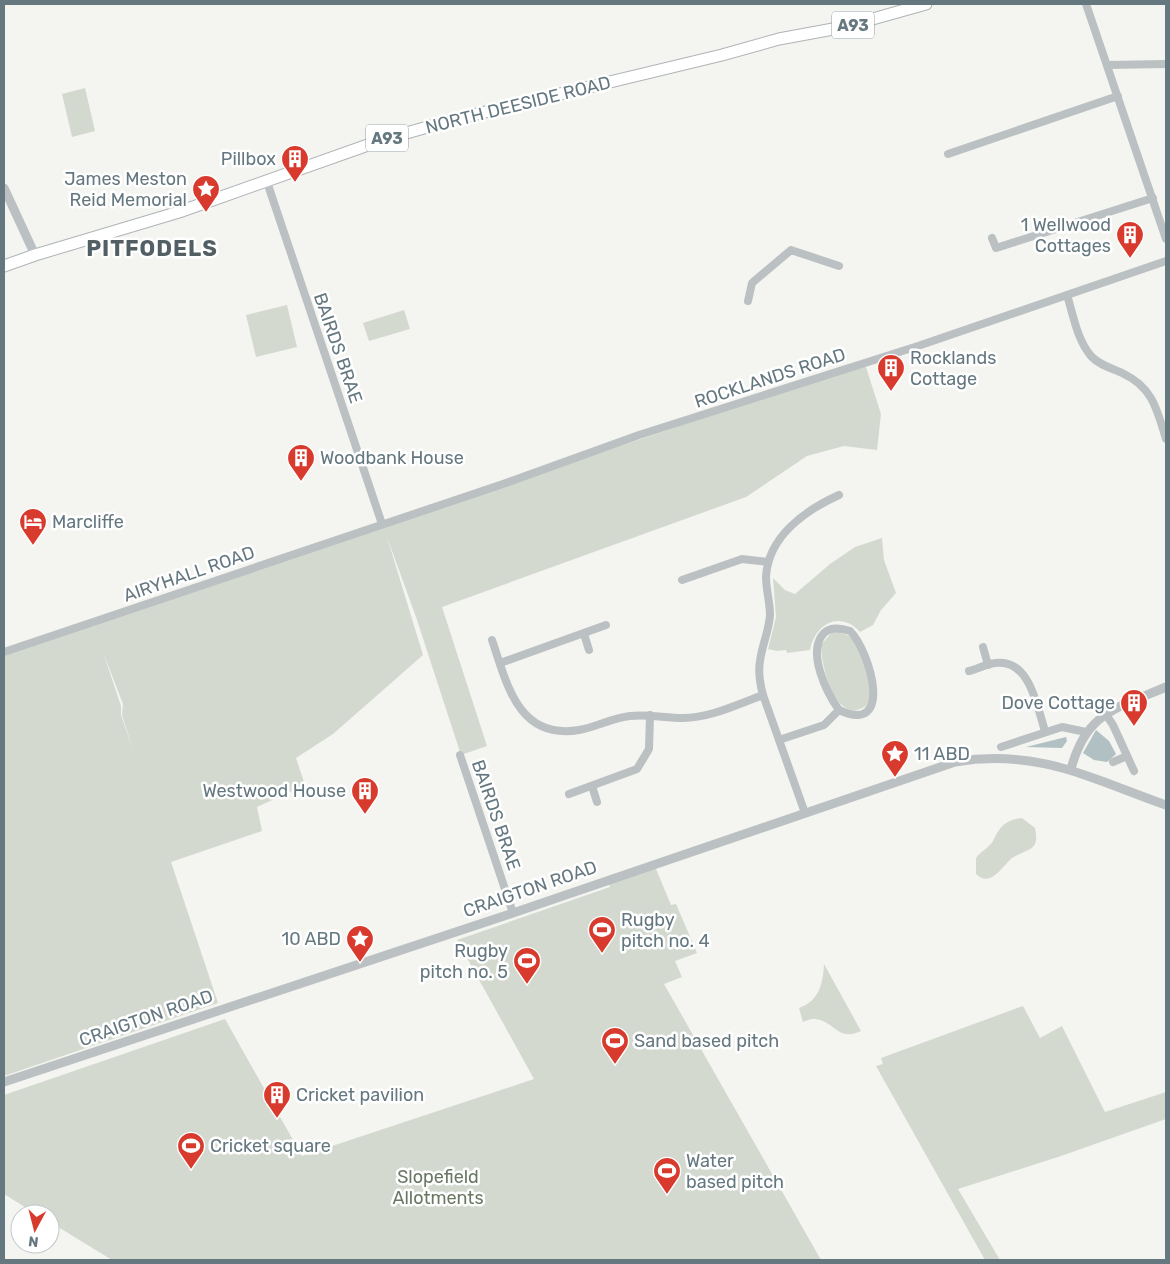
<svg xmlns="http://www.w3.org/2000/svg" width="1170" height="1264" viewBox="0 0 1170 1264" font-family="Rubik,sans-serif">
<style>
.green{fill:#d4d9d0;fill-rule:evenodd}
.water{fill:#b1c0c2}
.lines{fill:none;stroke-linecap:round;stroke-linejoin:round}
.primary-casing{stroke:#aeb4b7;stroke-width:13}
.minor{stroke:#bbc0c2;stroke-width:8}
.tertiary{stroke:#bbc0c2;stroke-width:9}
.primary{stroke:#fff;stroke-width:11}
.labels{text-anchor:middle;stroke-width:5;stroke-linejoin:round;paint-order:stroke}
.shield{fill:#fff;stroke:#93a0a6;stroke-width:1}
.shield-label{font-size:16px;font-weight:bold;fill:#657880}
.street-label{font-size:18px;fill:#657880;stroke:#fff}
.poi-label{font-size:18px;fill:#657880;stroke:#fff;text-anchor:start}
.park-label{font-size:18px;fill:#6a7763;stroke:#fff}
.district-label{font-size:22px;font-weight:bold;letter-spacing:1px;fill:#526065;stroke:#fff}
</style>
<rect width="100%" height="100%" fill="#f4f4f0"/>
<!-- green -->
<g class="green">
<polygon points="85,88 95,131 72,137 62,94"/>
<polygon points="287,305 297,347 256,357 246,315"/>
<polygon points="404,310 410,329 369,341 363,323"/>
<path d="M 865,364 L 881,414 L 877,450 L 844,446 L 807,456 L 746,497 L 442,607 L 487,746 L 461,755 L 416,617 L 387,537 L 423,655 L 333,734 L 296,758 L 305,785 L 257,807 L 262,831 L 171,862 L 218,1003 L 4,1076 L 4,652 ZM 103,652 L 123,704 L 122,715 L 133,750 L 121,715 L 121,706 Z"/>
<path d="M 882,538 L 884,560 L 896,593 L 881,610 L 873,625 L 860,632 C 840,610 815,624 810,650 L 787,653 L 786,650 L 777,651 L 768,649 L 776,617 L 773,578 L 785,590 L 795,594 L 830,564 L 855,547 Z"/>
<path d="M 838,632 C 844,633 848,635 852,639 C 861,650 877,692 867,705 C 865,707 860,709 857,710 C 832,714 821,663 821,645 L 831,633 Z"/>
<path d="M 1022,818 L 1035,828 C 1036,833 1037,839 1035,844 C 1031,852 1017,853 1011,859 C 1001,868 990,888 976,874 L 976,858 C 980,852 990,847 993,841 C 1000,827 1005,820 1022,818 Z"/>
<polygon points="654,864 671,905 676,904 697,953 675,961 682,977 664,984 821,1260 112,1260 50,1222 50,1214 36,1214 4,1194 4,1095 225,1019 302,1156 534,1079 457,940 610,887 607,880"/>
<path d="M 824,964 L 861,1031 C 837,1042 835,1021 815,1019 C 812,1018 806,1021 803,1022 L 799,1008 C 819,1001 823,984 824,964 Z"/>
<polygon points="1023,1006 1040,1038 1062,1026 1105,1112 1166,1092 1166,1119 1061,1156 958,1189 1000,1260 985,1260 876,1066 883,1064 881,1058"/>
</g>
<!-- water -->
<g class="water">
<polygon points="1096,730 1109,741 1116,754 1107,762 1094,760 1083,753"/>
<polygon points="1066,737 1067,741 1062,748 1026,747"/>
</g>
<g class="lines">
<defs>
<polyline id="primary" points="4,266 35,255 179,212 382,140 452,120 722,55 779,39 844,27 926,4"/>
</defs>
<!-- primary casing -->
<use href="#primary" class="primary-casing"/>
<!-- minor -->
<g class="minor">
<polyline points="1086,4 1166,239"/>
<polyline points="1107,65 1166,64"/>
<polyline points="948,154 1118,96"/>
<polyline points="267,182 382,524"/>
<polyline points="992,238 996,248 1153,198"/>
<path d="M 1067,295 C 1073,314 1077,340 1091,356 C 1100,366 1112,368 1124,374 C 1153,388 1157,410 1166,439"/>
<polyline points="748,301 752,283 791,250 839,266"/>
<polyline points="682,580 742,559 768,562"/>
<polyline points="584,634 589,650"/>
<path d="M 492,640 C 507,684 518,740 579,730 C 596,727 612,718 630,716 C 648,714 665,718 683,718 C 710,718 738,704 763,695"/>
<polyline points="983,647 988,665"/>
<polyline points="4,652 503,484 639,435 918,346 1166,261"/>
<polyline points="500,663 606,625"/>
<path d="M 969,671 C 977,669 986,664 995,663 C 1030,658 1037,707 1045,731"/>
<polyline points="1105,713 1113,725 1134,771"/>
<path d="M 779,740 L 824,725 L 839,710 C 895,736 870,651 850,631 C 841,628 831,626 824,633 C 806,652 827,693 839,710"/>
<polyline points="1001,747 1062,727 1086,732"/>
<polyline points="460,755 513,913"/>
<polyline points="1113,762 1127,756"/>
<polyline points="592,786 597,802"/>
<polyline points="569,794 637,769 649,749 650,715"/>
<path d="M 805,813 L 763,695 C 760,684 758,672 760,661 C 762,645 769,631 770,615 C 770,602 766,590 766,577 C 768,536 806,510 839,495"/>
</g>
<!-- tertiary -->
<g class="tertiary">
<polyline points="4,188 35,255"/>
<path d="M 1071,769 C 1086,712 1117,708 1166,687"/>
<path d="M 4,1082 L 513,913 L 955,762 C 1038,748 1092,779 1166,805"/>
</g>
<!-- primary -->
<use href="#primary" class="primary"/>
</g>
<!-- icons -->
<defs>
<symbol id="building-pin" viewBox="-11 -11 22 30"><path d="M0 17L-7.5 6A9.5 9.5 0 1 1 7.5 6Z" fill="#d83b2d" stroke="#fff"/><path d="M-4-6H4V6H1V3H-1V6H-4ZM-2.5-4.3h1.7v1.8h-1.7ZM.8-4.3h1.7v1.8H.8ZM-2.5-1h1.7V.8h-1.7ZM.8-1h1.7V.8H.8Z" fill="#fff"/></symbol>
<symbol id="sight-pin" viewBox="-11 -11 22 30"><path d="M0 17L-7.5 6A9.5 9.5 0 1 1 7.5 6Z" fill="#d83b2d" stroke="#fff"/><path d="M0-6L1.8-2.2L6-1.7L2.9 1.2L3.7 5.4L0 3.3L-3.7 5.4L-2.9 1.2L-6-1.7L-1.8-2.2Z" fill="#fff"/></symbol>
<symbol id="hotel-pin" viewBox="-11 -11 22 30"><path d="M0 17L-7.5 6A9.5 9.5 0 1 1 7.5 6Z" fill="#d83b2d" stroke="#fff"/><path d="M-6-4.5h1.5V1H6V5H4.5V3h-9V5H-6ZM-4 0a1.8 1.8 0 1 1 3.6 0ZM.5 0V-2.5h3Q6-2.5 6 0Z" fill="#fff"/></symbol>
<symbol id="stadium-pin" viewBox="-11 -11 22 30"><path d="M0 17L-7.5 6A9.5 9.5 0 1 1 7.5 6Z" fill="#d83b2d" stroke="#fff"/><path d="M0-5a6.5 5 0 1 0 0 10a6.5 5 0 1 0 0-10ZM-3.5-1.8h7v3.6h-7Z" fill="#fff"/></symbol>
</defs>
<g fill-rule="evenodd">
<use href="#building-pin" x="279" y="143" width="32" height="43"/>
<use href="#sight-pin" x="190" y="173" width="32" height="43"/>
<use href="#building-pin" x="1114" y="219" width="32" height="43"/>
<use href="#building-pin" x="875" y="352" width="32" height="43"/>
<use href="#building-pin" x="285" y="442" width="32" height="43"/>
<use href="#hotel-pin" x="17" y="506" width="32" height="43"/>
<use href="#building-pin" x="1118" y="687" width="32" height="43"/>
<use href="#sight-pin" x="879" y="738" width="32" height="43"/>
<use href="#building-pin" x="349" y="775" width="32" height="43"/>
<use href="#stadium-pin" x="586" y="914" width="32" height="43"/>
<use href="#sight-pin" x="344" y="923" width="32" height="43"/>
<use href="#stadium-pin" x="511" y="945" width="32" height="43"/>
<use href="#stadium-pin" x="599" y="1025" width="32" height="43"/>
<use href="#building-pin" x="261" y="1079" width="32" height="43"/>
<use href="#stadium-pin" x="175" y="1130" width="32" height="43"/>
<use href="#stadium-pin" x="651" y="1155" width="32" height="43"/>
</g>
<g class="labels">
<!-- shield labels -->
<g class="shield">
<rect x="832" y="11.5" width="42" height="27" rx="4"/>
<rect x="366" y="124.5" width="42" height="27" rx="4"/>
</g>
<g class="shield-label">
<text x="853" y="31">A93</text>
<text x="387" y="144">A93</text>
</g>
<!-- street labels -->
<g class="street-label">
<text transform="translate(518 105) rotate(-14)" y="6">NORTH DEESIDE ROAD</text>
<text transform="translate(338 348) rotate(71)" y="6">BAIRDS BRAE</text>
<text transform="translate(770 378) rotate(-18)" y="6">ROCKLANDS ROAD</text>
<text transform="translate(189 574) rotate(-19)" y="6">AIRYHALL ROAD</text>
<text transform="translate(496 815) rotate(71)" y="6">BAIRDS BRAE</text>
<text transform="translate(530 889) rotate(-19)" y="6">CRAIGTON ROAD</text>
<text transform="translate(146 1018) rotate(-19)" y="6">CRAIGTON ROAD</text>
</g>
<!-- poi labels -->
<g class="poi-label">
<text x="276" y="165" text-anchor="end">Pillbox</text>
<text x="187" y="185" text-anchor="end">James Meston<tspan x="187" dy="21">Reid Memorial</tspan></text>
<text x="1111" y="231" text-anchor="end">1 Wellwood<tspan x="1111" dy="21">Cottages</tspan></text>
<text x="910" y="364">Rocklands<tspan x="910" dy="21">Cottage</tspan></text>
<text x="320" y="464">Woodbank House</text>
<text x="52" y="528">Marcliffe</text>
<text x="1115" y="709" text-anchor="end">Dove Cottage</text>
<text x="914" y="760">11 ABD</text>
<text x="346" y="797" text-anchor="end">Westwood House</text>
<text x="621" y="926">Rugby<tspan x="621" dy="21">pitch no. 4</tspan></text>
<text x="341" y="945" text-anchor="end">10 ABD</text>
<text x="508" y="957" text-anchor="end">Rugby<tspan x="508" dy="21">pitch no. 5</tspan></text>
<text x="634" y="1047">Sand based pitch</text>
<text x="296" y="1101">Cricket pavilion</text>
<text x="210" y="1152">Cricket square</text>
<text x="686" y="1167">Water<tspan x="686" dy="21">based pitch</tspan></text>
</g>
<!-- park labels -->
<g class="park-label">
<text x="438" y="1183">Slopefield<tspan x="438" dy="21">Allotments</tspan></text>
</g>
<!-- district labels -->
<g class="district-label">
<text x="152" y="256">PITFODELS</text>
</g>
</g>
<!-- border -->
<rect width="1170" height="1264" fill="none" stroke="#657880" stroke-width="10"/>
<!-- north arrow -->
<g transform="translate(35 1229) rotate(187)"><circle r="24" fill="#ffffff" stroke="#c1c9cc"/>
<path d="M0-4L9 19L0 12L-9 19Z" fill="#d83b2d"/>
<text y="-8" font-size="14" font-weight="bold" text-anchor="middle" fill="#657880">N</text>
</g>
</svg>
